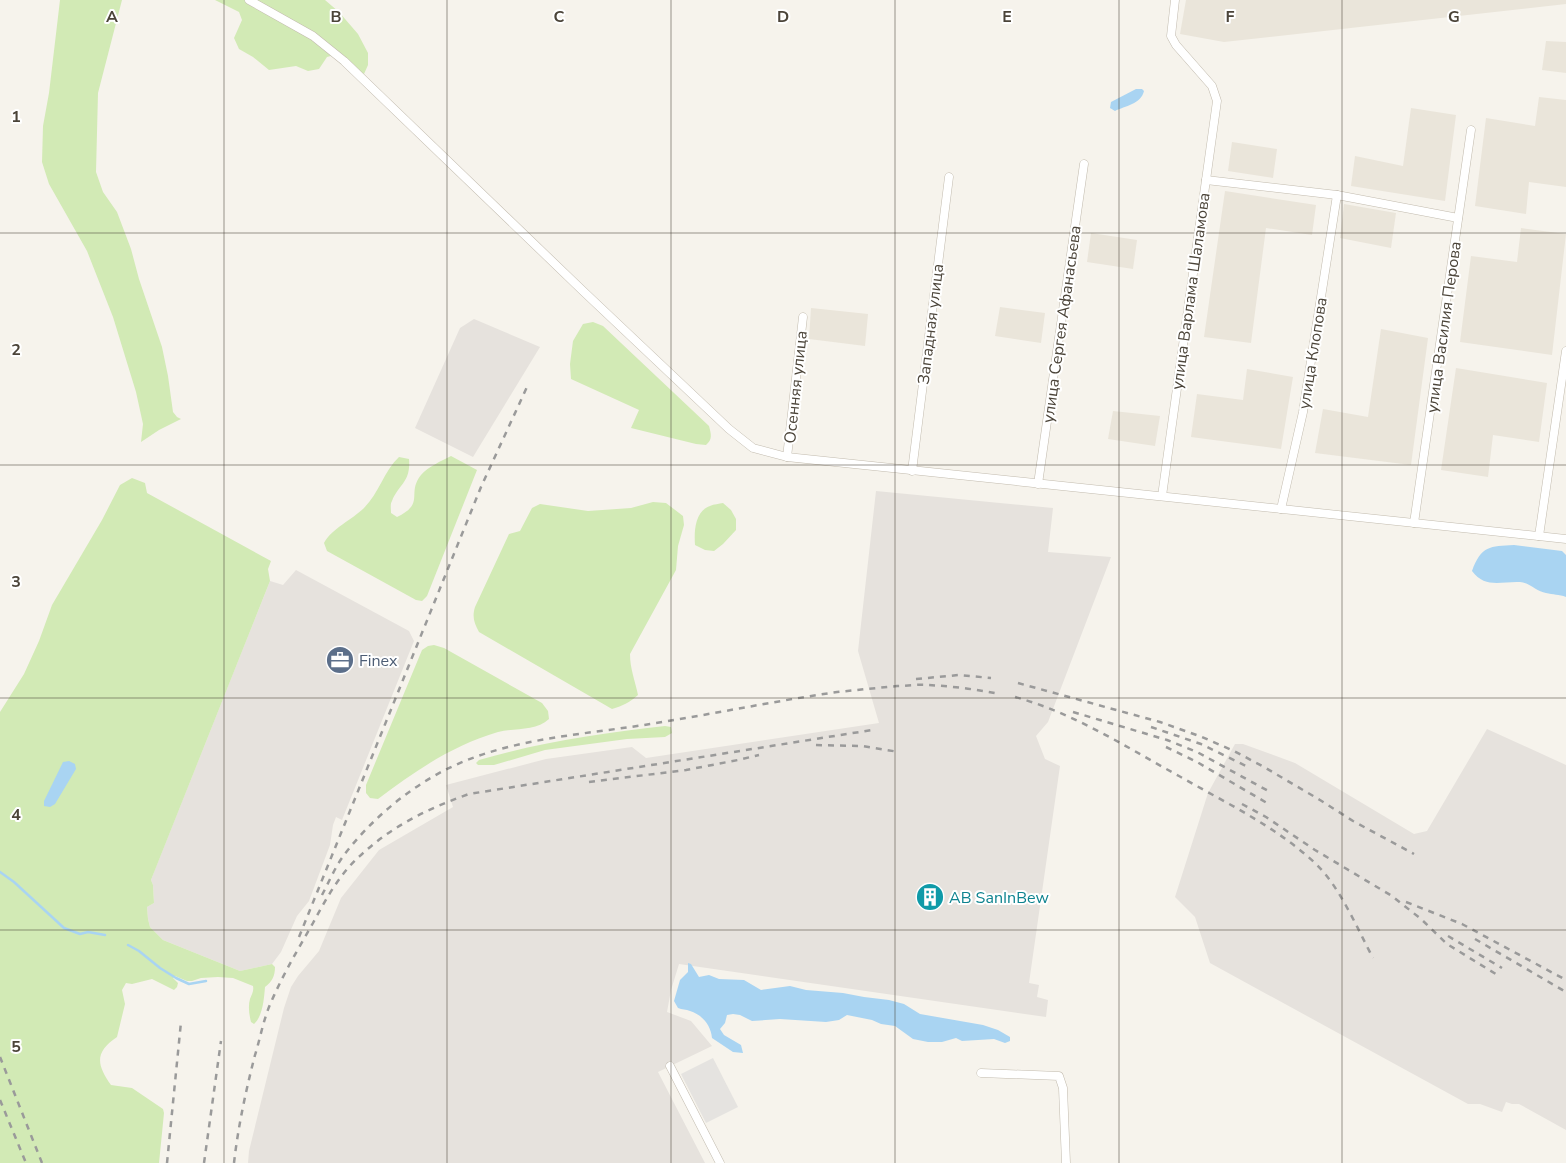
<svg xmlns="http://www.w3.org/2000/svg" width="1566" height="1163" viewBox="0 0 1566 1163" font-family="'Nunito Sans',sans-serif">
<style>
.residential{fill:#eae5da}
.industrial{fill:#e6e2dd}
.green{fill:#d2eab5}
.parking{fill:#e5e3e0}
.water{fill:#a9d4f2}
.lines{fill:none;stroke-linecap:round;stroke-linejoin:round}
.stream{stroke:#a9d4f2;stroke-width:2.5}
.minor-casing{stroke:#c2bbae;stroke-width:9}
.minor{stroke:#fff;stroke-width:8}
.rail{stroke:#9a9a9a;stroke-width:2.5;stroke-dasharray:6 6;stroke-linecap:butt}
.grid{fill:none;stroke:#4b4439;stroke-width:1;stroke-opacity:0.55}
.labels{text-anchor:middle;stroke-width:4;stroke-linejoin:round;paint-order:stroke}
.street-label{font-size:16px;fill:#4b4439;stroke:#fff}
.service-label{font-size:16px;fill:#4e5e75;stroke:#fff;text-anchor:start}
.culture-label{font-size:16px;fill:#0d838f;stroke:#fff;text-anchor:start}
.grid-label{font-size:16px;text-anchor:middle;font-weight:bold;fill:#4b4439;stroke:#fff;stroke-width:4;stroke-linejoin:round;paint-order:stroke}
</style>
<rect width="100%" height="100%" fill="#f6f3ec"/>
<!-- residential -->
<g class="residential">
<polygon points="1186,0 1566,0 1566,4 1224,42 1180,34"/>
<polygon points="1546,41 1566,42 1566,73 1542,70"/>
<polygon points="1539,97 1566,100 1566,187 1529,182 1526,214 1475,206 1486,118 1535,126"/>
<polygon points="1411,108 1456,115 1445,201 1351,186 1355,156 1403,166"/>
<polygon points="1232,142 1277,149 1273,178 1228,171"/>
<polygon points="1225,191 1316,205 1312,235 1266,228 1251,343 1204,337"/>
<polygon points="1344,204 1396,213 1391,248 1340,238"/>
<polygon points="1521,228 1566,234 1552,355 1460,342 1471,256 1517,262"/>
<polygon points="1091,233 1137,240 1133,269 1087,262"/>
<polygon points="1000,307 1045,313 1041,343 995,336"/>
<polygon points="811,308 868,314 865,346 809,339"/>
<polygon points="1381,329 1428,338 1411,465 1315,453 1323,409 1368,417"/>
<polygon points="1456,368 1547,383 1539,442 1493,435 1488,477 1441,470"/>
<polygon points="1247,369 1293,377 1281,449 1191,437 1197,394 1243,400"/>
<polygon points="1113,411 1160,416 1155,446 1108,439"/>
</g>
<!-- industrial -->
<g class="industrial">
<polygon points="474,319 540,347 473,457 415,428 460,328"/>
<polygon points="876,491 1053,508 1048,552 1111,557 1048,722 1036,736 1045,759 1060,766 1029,983 1039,985 1037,997 1048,1000 1046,1017 679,964 671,990 667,1012 691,1021 712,1046 658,1072 705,1163 248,1163 249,1151 284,1008 291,987 298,976 319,951 341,898 379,850 453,807 446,785 546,759 632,747 646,758 879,723 858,651"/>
<polygon points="296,570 409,631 414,641 342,820 336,817 333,825 330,845 309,901 297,916 281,952 272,964 240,971 163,940 150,927 148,919 147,907 154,903 153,885 151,880 156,867 270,581 283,585"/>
<polygon points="1487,729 1566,765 1566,1130 1519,1104 1512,1104 1506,1102 1502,1112 1480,1104 1468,1104 1210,963 1195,917 1175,897 1208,793 1235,744 1243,744 1295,763 1414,834 1427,831"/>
</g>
<!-- green -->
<g class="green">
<polygon points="60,0 122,0 98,93 96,172 103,192 117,212 131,249 139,279 162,347 168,376 173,412 177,417 181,419 159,430 141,442 143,424 136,392 113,317 87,251 49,184 42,162 43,126 49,93"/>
<polygon points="215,0 325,0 339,12 358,34 368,53 368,65 364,74 354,68 338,54 327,57 319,69 308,71 296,66 269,70 253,57 239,49 234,38 242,20 239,12"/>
<path d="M 593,322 L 603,326 L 709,426 C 711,434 713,439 706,445 L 696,444 L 631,428 L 639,410 L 571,379 L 570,364 L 573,341 L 583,324 Z"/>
<path d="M 451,456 L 477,470 L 427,596 L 422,601 L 416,600 L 327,551 L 324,543 C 331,529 353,519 364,508 C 379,493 384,471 399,457 L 409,459 C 411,482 399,484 392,501 C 390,504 391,509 391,513 L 397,517 C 426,503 406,494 421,475 C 428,467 441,461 451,456 Z"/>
<path d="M 132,478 L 145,483 L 147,493 L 271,561 L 268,569 L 270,581 L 151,880 L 153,885 L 154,903 L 147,907 L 148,919 L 150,927 L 163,940 L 240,971 L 272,964 L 275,967 C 275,976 272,982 265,987 C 264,998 263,1016 254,1024 L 251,1022 C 249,1014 248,1006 250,999 C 252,994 254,991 253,986 L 233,978 L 218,977 L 201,978 L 192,981 L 187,981 L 175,976 L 173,978 L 178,983 L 177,987 L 174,990 L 152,979 L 132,984 L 126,983 L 122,990 L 125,1004 L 117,1037 C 95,1052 96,1064 111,1085 L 132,1088 L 163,1109 L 164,1113 L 159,1163 L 0,1163 L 0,712 L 24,674 L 39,641 L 52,605 L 102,520 L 120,485 Z"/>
<path d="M 653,502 L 666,503 L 683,516 L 684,525 L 678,546 L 676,570 L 630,654 C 630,669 635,680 638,695 C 630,702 623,706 612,709 L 479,632 C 474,623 472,617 475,607 L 509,534 L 520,531 L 532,508 L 540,504 L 588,511 L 631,508 Z"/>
<path d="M 723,503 L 731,510 L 736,519 L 736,530 L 723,544 L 714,551 L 705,550 L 695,545 C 694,531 695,511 710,506 C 714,504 719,504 723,503 Z"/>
<path d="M 434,645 L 444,648 L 542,703 L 548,711 L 549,719 C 536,731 515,728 498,732 C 453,745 415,771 378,799 L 370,798 L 366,793 L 366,785 L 422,650 L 428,646 Z"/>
<path d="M 665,726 L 671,727 L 672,733 L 665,737 L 627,739 L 545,750 L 494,765 L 478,765 L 476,763 L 479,760 C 540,742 603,733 665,726 Z"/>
</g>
<!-- parking -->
<polygon class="parking" points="713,1058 738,1107 706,1123 681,1074"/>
<!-- water -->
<g class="water">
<path d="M 1136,89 L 1142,89 L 1144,91 C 1141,104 1125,106 1115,111 L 1110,108 L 1111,102 Z"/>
<path d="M 1514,545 L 1562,551 L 1566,555 L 1566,597 C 1559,594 1553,595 1546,593 C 1537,592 1530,583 1520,582 C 1502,581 1485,589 1472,571 C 1481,546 1490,546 1514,545 Z"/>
<polygon points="69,761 75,764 76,769 55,804 50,807 44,806 44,801 63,762"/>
<path d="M 688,963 L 691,964 L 699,977 L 709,975 L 719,979 L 744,980 L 761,990 L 790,986 L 806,990 L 843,993 L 864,997 L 889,1000 L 904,1004 L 920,1014 L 983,1025 L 998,1030 L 1010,1037 L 1010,1041 L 1005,1043 L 994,1039 L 962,1041 L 956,1038 L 942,1042 L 928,1042 L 913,1039 L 895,1026 L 881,1024 L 872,1020 L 847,1015 L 839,1020 L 826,1022 L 780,1019 L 752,1021 L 740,1015 L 733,1014 L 727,1015 L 725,1023 L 720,1029 L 724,1035 L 741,1045 L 743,1053 L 733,1052 L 712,1038 C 711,1026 703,1015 690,1011 C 686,1009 682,1010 678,1008 L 674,1001 L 680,980 L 688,972 Z"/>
</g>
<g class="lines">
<!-- stream -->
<g class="stream">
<polyline points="0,872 14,882 64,928 80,934 88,932 105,935"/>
<polyline points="128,945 139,951 160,968 176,978 189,984 206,981"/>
</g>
<defs>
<g id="minor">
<polyline points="249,0 313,36 344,61 583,291 729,429 753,448 787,457 1566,539"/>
<polyline points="1206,180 1337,195 1458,218"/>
<polyline points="787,457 803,317"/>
<polyline points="912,471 949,177"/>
<polyline points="1038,484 1084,164"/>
<polyline points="1162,496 1217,101 1212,86 1176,45 1171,36 1175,0"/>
<polyline points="1281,509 1303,412 1337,195"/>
<polyline points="1414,523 1471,130"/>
<polyline points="1539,536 1566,351"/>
<polyline points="670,1066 720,1163"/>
<polyline points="981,1073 1059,1076 1063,1088 1066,1163"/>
</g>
</defs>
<!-- minor casing -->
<use href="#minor" class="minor-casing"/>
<!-- minor -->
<use href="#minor" class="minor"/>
<!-- rail -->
<g class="rail">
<polyline points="916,679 959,675 991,678"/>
<polyline points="1018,683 1160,722 1202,737 1234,751 1264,767 1320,800 1353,821 1414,854"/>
<path d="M 1015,697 C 1074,713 1126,747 1179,776 C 1226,803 1277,827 1316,864 C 1340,887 1357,928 1373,958"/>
<polyline points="1073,712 1167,740 1197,752 1272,793"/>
<polyline points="1151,727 1201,744 1246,766"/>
<polyline points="816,745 862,746 899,752"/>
<polyline points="1166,747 1197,762 1267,803"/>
<polyline points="589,782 686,770 738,760 759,755"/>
<polyline points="1242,804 1266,817 1315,850 1392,896 1421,919 1447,944 1499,976"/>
<path d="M 322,895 C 329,882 335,867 344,855 C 370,821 406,790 445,770 C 508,738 582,735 650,724 C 713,714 775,701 837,692 C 857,690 877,688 897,686 C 907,686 918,684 928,685 C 950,686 973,689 995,693"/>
<polyline points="1406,902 1462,924 1566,980"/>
<polyline points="1448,936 1502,968"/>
<polyline points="299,937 481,487 527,387"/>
<polyline points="1475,939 1566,992"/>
<polyline points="0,1057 42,1163"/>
<polyline points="0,1100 26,1163"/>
<polyline points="167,1163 181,1022"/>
<polyline points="204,1163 221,1041"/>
<path d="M 234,1163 C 238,1127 246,1090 255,1055 C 260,1039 263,1022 269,1007 C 281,978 297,951 313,923 C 326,899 340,873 361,855 C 392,826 429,808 469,794 L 872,730"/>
</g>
</g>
<!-- grid -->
<path class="grid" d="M 224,0 L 224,1163M 447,0 L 447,1163M 671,0 L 671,1163M 895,0 L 895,1163M 1119,0 L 1119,1163M 1342,0 L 1342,1163M 0,233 L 1566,233M 0,465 L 1566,465M 0,698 L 1566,698M 0,930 L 1566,930"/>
<!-- icons -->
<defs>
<symbol id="office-disc" viewBox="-11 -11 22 22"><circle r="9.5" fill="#5c6f8a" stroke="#fff"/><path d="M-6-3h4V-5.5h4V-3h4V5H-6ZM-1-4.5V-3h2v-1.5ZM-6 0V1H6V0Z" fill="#fff"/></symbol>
<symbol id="building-disc" viewBox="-11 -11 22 22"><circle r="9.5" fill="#0f9aa8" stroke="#fff"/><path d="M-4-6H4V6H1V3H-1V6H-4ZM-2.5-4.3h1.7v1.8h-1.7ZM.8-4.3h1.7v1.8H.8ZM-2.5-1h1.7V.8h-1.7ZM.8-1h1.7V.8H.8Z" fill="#fff"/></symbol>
</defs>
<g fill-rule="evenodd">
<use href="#office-disc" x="324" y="644" width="32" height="32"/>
<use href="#building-disc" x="914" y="881" width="32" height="32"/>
</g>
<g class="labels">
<!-- street labels -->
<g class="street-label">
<text transform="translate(1190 291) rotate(-82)" y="6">улица Варлама Шаламова</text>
<text transform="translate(930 324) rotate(-83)" y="6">Западная улица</text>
<text transform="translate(1061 324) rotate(-82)" y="6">улица Сергея Афанасьева</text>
<text transform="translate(1443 327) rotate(-82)" y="6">улица Василия Перова</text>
<text transform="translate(1312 353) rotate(-81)" y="6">улица Клопова</text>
<text transform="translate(795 387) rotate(-84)" y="6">Осенняя улица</text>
</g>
<!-- service labels -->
<g class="service-label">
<text x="359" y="666">Finex</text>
</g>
<!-- culture labels -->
<g class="culture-label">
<text x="949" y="903">AB SanInBew</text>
</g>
</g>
<g class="grid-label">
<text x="112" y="22">A</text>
<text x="336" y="22">B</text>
<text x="559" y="22">C</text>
<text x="783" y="22">D</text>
<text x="1007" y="22">E</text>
<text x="1230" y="22">F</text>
<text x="1454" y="22">G</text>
<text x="16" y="122">1</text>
<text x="16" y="355">2</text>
<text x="16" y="587">3</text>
<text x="16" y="820">4</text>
<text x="16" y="1052">5</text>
</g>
</svg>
